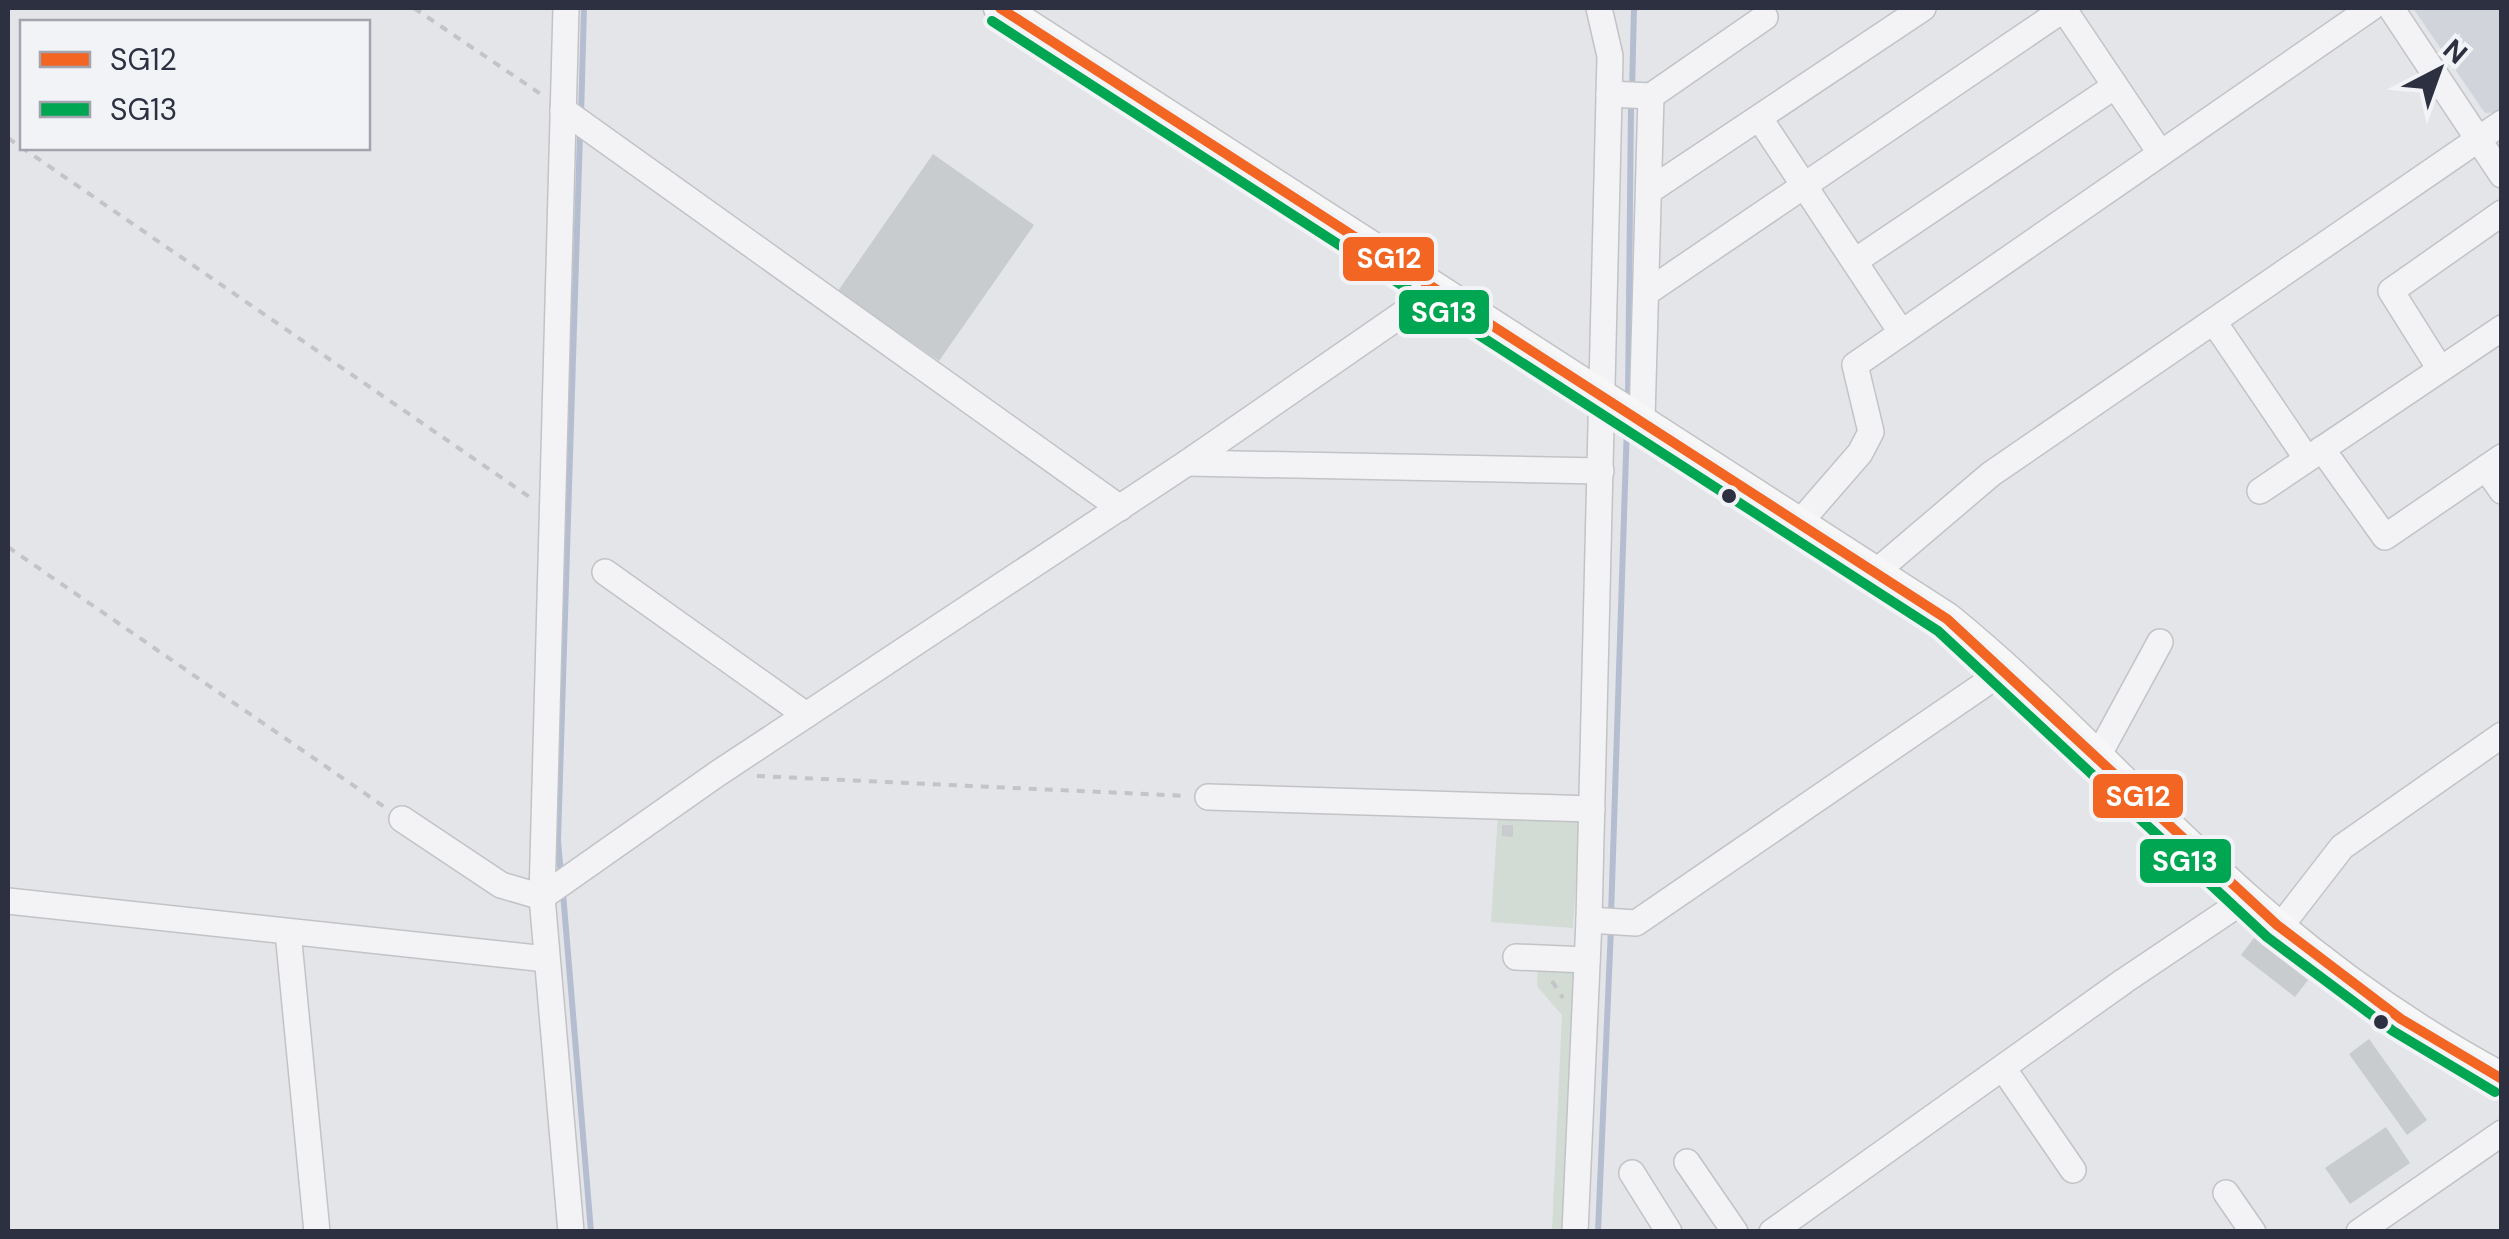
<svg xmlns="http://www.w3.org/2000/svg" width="2509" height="1239" viewBox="0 0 2509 1239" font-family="'DM Sans',sans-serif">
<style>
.built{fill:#d2d4db}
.green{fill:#d2dbd4}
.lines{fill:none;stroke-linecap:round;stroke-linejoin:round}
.stream{stroke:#b5bdd0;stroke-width:6}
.building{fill:#c9cccf}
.minor-casing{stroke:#c2c3c6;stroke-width:28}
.major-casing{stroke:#c0c2c5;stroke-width:35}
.path{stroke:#c3c3c8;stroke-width:4;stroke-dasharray:8 8;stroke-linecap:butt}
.minor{stroke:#f3f3f5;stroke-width:25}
.major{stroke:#f7f7f7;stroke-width:32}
.bus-1-casing{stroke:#f2f3f7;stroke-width:18}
.bus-2-casing{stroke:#f2f3f7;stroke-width:18}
.bus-1{stroke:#f26522;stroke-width:10}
.bus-2{stroke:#00a651;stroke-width:10}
.bus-dot{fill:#2c3040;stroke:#f2f3f7;stroke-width:4}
.line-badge{stroke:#f2f3f7;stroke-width:4}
.badge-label{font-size:28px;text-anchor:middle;font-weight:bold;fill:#fff}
</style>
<rect width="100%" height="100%" fill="#e3e5e8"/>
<!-- built -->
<polygon class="built" points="2413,8 2501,8 2501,112 2485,113"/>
<!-- green -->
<g class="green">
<polygon points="1498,815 1580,821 1573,928 1491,922"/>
<polygon points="1538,962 1580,965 1570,1231 1552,1231 1562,1015 1537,986"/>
</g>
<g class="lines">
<!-- stream -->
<g class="stream">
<polyline points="1632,91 1634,8"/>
<polyline points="581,116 584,8"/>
<polyline points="1628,401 1631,104"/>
<polyline points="561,876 558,840 580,134"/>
<polyline points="563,893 591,1232"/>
<polyline points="1611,916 1627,424"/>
<polyline points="1598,1232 1611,928"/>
</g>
</g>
<!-- building -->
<g class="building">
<polygon points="933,154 1034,225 939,361 838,291"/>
<polygon points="1502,825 1513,825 1513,837 1502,836"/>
<polygon points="2254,938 2308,980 2295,997 2241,955"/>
<polygon points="2369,1039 2427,1120 2407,1135 2349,1054"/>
<polygon points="2386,1127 2410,1163 2350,1204 2325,1168"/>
</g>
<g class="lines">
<defs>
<g id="minor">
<polyline points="566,8 542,897 571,1232"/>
<polyline points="2063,8 2159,151"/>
<polyline points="2391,8 2502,175"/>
<polyline points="1609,94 1651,96 1765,17"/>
<polyline points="563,110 1120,508"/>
<polyline points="1760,119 1901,332"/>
<polyline points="1649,191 1923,8"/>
<polyline points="1855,261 2115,86"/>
<polyline points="1646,293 2064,9"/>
<polyline points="2214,322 2307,459"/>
<polyline points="2440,369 2391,291 2502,213"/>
<polyline points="1642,419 1651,96"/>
<polyline points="2322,449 2385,537 2502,457"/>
<polyline points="1187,463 1601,471"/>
<polyline points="2486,468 2502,491"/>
<polyline points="2260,491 2502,328"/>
<polyline points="1801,521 1860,453 1871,432 1855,365 2371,8"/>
<polyline points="1877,571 1991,474 2502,123"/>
<polyline points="605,572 806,715"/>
<polyline points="2098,756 2160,642"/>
<polyline points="1208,797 1592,809"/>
<polyline points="402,819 501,885 542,897 717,774 1187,463 1437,290"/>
<polyline points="8,901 546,959"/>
<polyline points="1589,920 1636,923 2008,668"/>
<polyline points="2280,927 2342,847 2502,735"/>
<polyline points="288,932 317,1232"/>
<polyline points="1516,957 1587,960"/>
<polyline points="2003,1068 2073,1170"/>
<polyline points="1687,1162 1735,1232"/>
<polyline points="1632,1173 1669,1232"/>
<polyline points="2226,1193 2253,1232"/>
<polyline points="1575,1232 1589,920 1610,56 1599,8"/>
<polyline points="1772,1232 2124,981 2246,899"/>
<polyline points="2359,1232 2502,1133"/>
</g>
<path id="major" d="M 1000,8 L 1947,619 C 2054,706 2144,809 2247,900 C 2325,969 2410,1030 2502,1079"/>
</defs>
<!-- minor casing -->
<use href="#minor" class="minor-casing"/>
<!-- major casing -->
<use href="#major" class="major-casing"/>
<!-- path -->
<g class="path">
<polyline points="414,8 542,95"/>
<polyline points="8,138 531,498"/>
<polyline points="8,547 386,808"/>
<polyline points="757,776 1187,796"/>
<polyline points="1552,981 1563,998"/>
</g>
<!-- minor -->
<use href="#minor" class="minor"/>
<!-- major -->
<use href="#major" class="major"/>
<defs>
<polyline id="bus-1" points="1000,8 1947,619 2277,925 2401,1019 2502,1079"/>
<polyline id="bus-2" points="992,21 1938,631 2267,937 2393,1031 2495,1092"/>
</defs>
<!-- bus-1 casing -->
<use href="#bus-1" class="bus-1-casing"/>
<!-- bus-2 casing -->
<use href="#bus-2" class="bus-2-casing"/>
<!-- bus-1 -->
<use href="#bus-1" class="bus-1"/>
<!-- bus-2 -->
<use href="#bus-2" class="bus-2"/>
</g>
<!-- markers -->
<g class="bus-dot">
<circle cx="1729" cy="496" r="9"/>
<circle cx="2381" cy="1022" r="9"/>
</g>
<g class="line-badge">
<rect x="1341" y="235" width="95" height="48" rx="10" fill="#f26522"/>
<rect x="1397" y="288" width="94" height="48" rx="10" fill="#00a651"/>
<rect x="2091" y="772" width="94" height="48" rx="10" fill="#f26522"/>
<rect x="2138" y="837" width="95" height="48" rx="10" fill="#00a651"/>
</g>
<g class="badge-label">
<text x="1389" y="268">SG12</text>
<text x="1444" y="322">SG13</text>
<text x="2138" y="806">SG12</text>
<text x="2185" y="871">SG13</text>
</g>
<!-- border -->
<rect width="2509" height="1239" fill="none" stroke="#2c3040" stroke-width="20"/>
<!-- legend -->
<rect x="20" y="20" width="350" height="130" fill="#f2f3f7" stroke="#a3a5ae" stroke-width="2.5"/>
<rect x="40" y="52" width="50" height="15" fill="#f26522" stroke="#a3a5ae" stroke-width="2.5"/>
<text x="110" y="70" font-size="30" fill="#2c3040">SG12</text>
<rect x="40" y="102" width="50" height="15" fill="#00a651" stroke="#a3a5ae" stroke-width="2.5"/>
<text x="110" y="120" font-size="30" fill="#2c3040">SG13</text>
<!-- north arrow -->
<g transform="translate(2439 70) rotate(41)" stroke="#f2f3f7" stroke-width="8" paint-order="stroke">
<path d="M0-8L18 38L0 25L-18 38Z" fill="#2c3040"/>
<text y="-15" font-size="28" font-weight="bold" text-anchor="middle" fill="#2c3040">N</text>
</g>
</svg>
